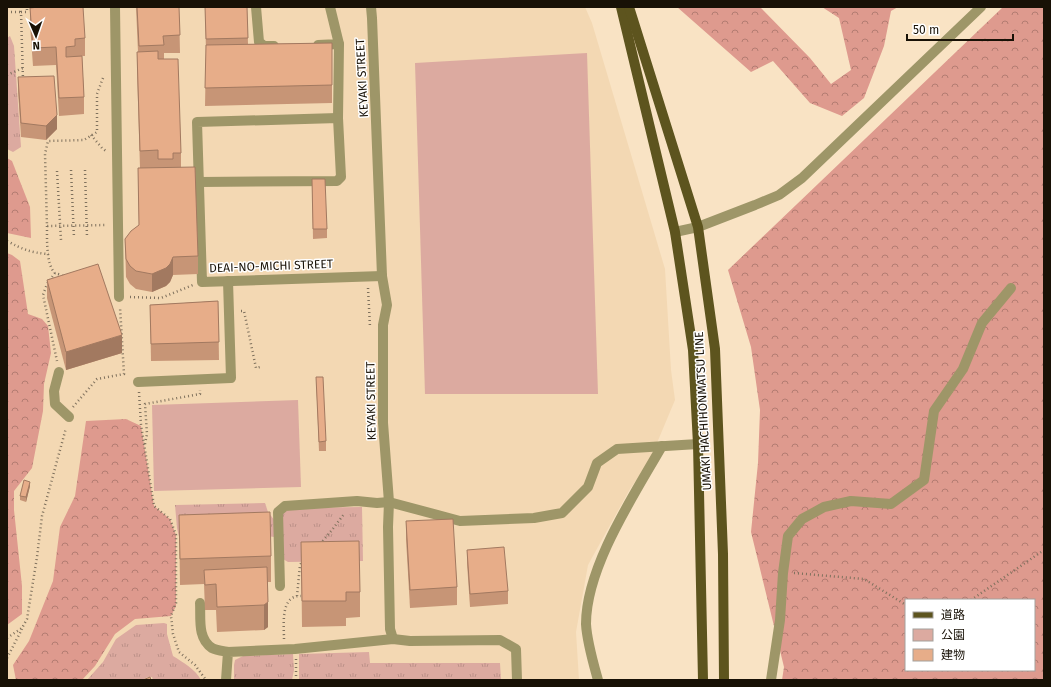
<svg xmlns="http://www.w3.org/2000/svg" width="1051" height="687" viewBox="0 0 1051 687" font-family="'Fira Sans','Noto Sans JP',sans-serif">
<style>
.built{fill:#f3d8b3}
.grass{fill:url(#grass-tufts)}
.forest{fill:url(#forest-crowns);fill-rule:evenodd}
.green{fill:#dcaaa0}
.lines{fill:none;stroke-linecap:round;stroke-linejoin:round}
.path{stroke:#7f715d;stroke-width:2.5;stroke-dasharray:1 3;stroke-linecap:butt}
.minor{stroke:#9e9668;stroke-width:10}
.major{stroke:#5d541e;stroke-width:10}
.wall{fill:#c79576}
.shaded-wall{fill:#a27960}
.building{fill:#e7ad89;stroke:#a27960}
.labels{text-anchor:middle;stroke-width:3;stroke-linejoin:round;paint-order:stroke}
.street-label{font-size:12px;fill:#181106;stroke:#fff}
</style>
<defs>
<pattern id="grass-tufts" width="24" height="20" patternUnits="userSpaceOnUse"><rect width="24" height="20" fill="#dcaaa0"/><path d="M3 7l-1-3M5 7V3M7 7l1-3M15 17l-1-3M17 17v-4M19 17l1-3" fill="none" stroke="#bc9188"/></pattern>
<pattern id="forest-crowns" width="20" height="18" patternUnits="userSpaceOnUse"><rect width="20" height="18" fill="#de9a8e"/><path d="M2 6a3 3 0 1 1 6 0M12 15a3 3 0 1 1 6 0" fill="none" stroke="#b37c72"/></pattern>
</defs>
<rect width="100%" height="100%" fill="#f9e3c4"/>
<!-- built -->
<polygon class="built" points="7,7 585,7 592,23 665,269 671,370 675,400 649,462 630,489 588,565 576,632 579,680 7,680"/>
<!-- grass -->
<g class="grass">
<polygon points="10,36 14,46 21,147 13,152 7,149 7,38"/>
<path d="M 265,503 L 268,512 L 275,521 L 274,537 C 243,532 211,535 179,537 L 177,528 L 175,505 Z"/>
<polygon points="362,507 363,561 288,562 283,559 282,514 286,508"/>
<path d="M 164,623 L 167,624 L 167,634 L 173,656 C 184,663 195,669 201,680 L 153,680 L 152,677 L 148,677 L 142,680 L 87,680 L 103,662 L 116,639 L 136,625 Z"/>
<polygon points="369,652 370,663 500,663 501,680 299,680 299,654"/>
<polygon points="293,654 294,670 292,680 234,680 234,665 235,660 243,656"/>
</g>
<!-- forest -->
<g class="forest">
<polygon points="677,7 760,7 810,58 831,84 851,70 839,18 822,7 898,7 891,11 884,46 864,98 842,116 810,103 773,61 751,72"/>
<path d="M 1003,7 L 1044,7 L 1044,680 L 782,680 L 784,667 L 751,532 L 758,463 L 760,410 L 751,347 L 728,270 ZM 906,600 L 1034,600 L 1034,670 L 906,670 Z"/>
<polygon points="7,158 12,161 30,207 31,238 7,233"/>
<polygon points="7,253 12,255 20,261 28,314 42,319 48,326 51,353 44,384 43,411 32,468 14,491 14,510 22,586 22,614 7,625"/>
<polygon points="126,419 141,426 154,506 170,519 176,535 176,606 171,616 135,619 115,634 95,666 82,680 16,680 13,665 29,641 53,581 60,527 75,496 86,421"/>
</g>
<!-- green -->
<g class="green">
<polygon points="587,53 598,394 425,394 415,63"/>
<polygon points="298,400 301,487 154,491 152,405"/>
</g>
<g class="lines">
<!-- path -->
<g class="path">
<polyline points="7,12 21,12"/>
<polyline points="7,75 23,68"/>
<polyline points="103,78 97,94 97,132 84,140 48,141 45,154 47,226 107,225"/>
<polyline points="23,80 21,12 27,12 27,7"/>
<polyline points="91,135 102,148 106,151"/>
<polyline points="71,170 74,238"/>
<polyline points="85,170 87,237"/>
<polyline points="57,171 61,240"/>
<path d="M 47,226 C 47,238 46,265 55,273 C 57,274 62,275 64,276"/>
<path d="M 7,241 C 22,249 31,253 49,254"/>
<polyline points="55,273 47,284 43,295 57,361"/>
<polyline points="368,288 370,327"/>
<polyline points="130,297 161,298 193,285"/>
<polyline points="241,311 244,311 256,368 260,367"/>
<polyline points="139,392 141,425 154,506 170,519 176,535 176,603 171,616 173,634 179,652 195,665 206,680"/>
<polyline points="73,407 97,379 124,374 120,307"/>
<polyline points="145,444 147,434 145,404 200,394 200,390"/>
<polyline points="320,544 332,530 344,514"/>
<polyline points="794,573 864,579 906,605"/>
<polyline points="297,596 300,565 302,562"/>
<polyline points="971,600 1044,550"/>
<polyline points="7,638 22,628 27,619 37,557 42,516 66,428"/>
<path d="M 284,639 C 284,625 280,595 301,596"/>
<polyline points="7,658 22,629"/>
<polyline points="296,659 296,680"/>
</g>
<!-- minor -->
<g class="minor">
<polyline points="115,7 119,297"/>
<polyline points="256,7 259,42 264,46 274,46"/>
<polyline points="371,7 372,18 382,276 387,305 383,325 383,423 389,502 388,527 390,629 393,639"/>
<polyline points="318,45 339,44 330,7"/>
<polyline points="338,118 339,44"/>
<polyline points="200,182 337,181 341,177 338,118 197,122 202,282 382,276"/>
<polyline points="675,232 698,227 755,205 779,195 802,178 981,7"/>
<polyline points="59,372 54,391 55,404 69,417"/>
<polyline points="138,382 231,378 228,281"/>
<polyline points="280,586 278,512 285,506 357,501 377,503 389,502 460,521 534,518 562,513 588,487 597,463 617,449 698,444"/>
<path d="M 200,603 C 201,618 197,638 212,648 C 216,650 223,651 228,652"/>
<polyline points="226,680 228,652 295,649 393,639 410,641 500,640 516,649 517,680"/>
<path d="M 598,680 C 593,662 587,642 586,624 C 586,567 634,495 662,446"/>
<polyline points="771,680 780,620 783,573 788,536 802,519 824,507 851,501 891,504 924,480 934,411 963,369 982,323 1011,288"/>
</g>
<!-- major -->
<g class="major">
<polyline points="621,7 675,232 693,350 698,444 703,680"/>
<polyline points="629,7 698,227 715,349 723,554 724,680"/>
</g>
</g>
<!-- wall -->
<g class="wall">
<polygon points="136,7 179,7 180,53 164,53 164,59 181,153 181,167 198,256 198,274 173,275 170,282 166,286 152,292 136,289 130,284 126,277 125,239 139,226 138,168 140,168 137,70 137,52 138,52"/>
<polygon points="205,7 247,7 248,44 332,43 332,103 205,106 206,53"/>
<polygon points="30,8 85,38 85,56 82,56 84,97 84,114 59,116 56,65 33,66 30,25"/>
<polygon points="18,77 57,129 46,140 21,137 18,91"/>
<polygon points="312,179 327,229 327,238 313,239"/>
<polygon points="47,280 122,353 66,370 47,298"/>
<polygon points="218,301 219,360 151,361 150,305"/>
<polygon points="316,377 326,441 326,451 319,451"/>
<polygon points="30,486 26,502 20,500 20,496"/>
<polygon points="179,515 271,556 271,582 268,582 268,627 264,630 217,632 216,610 205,610 204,584 180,585"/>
<polygon points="406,521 457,587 457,605 410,608 406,539"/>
<polygon points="301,542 360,592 360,617 346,618 346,626 302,627"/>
<polygon points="467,550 508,591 508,604 470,607 467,563"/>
</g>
<!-- shaded-wall -->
<g class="shaded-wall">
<polygon points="57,115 57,129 46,140 46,126"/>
<polygon points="173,257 173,275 170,282 166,286 152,292 152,274"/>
<polygon points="122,335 122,353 66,370 66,352"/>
<polygon points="30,482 30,486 26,502 26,497"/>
<polygon points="268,602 268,627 264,630 264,605"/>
</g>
<!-- building -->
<g class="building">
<polygon points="39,7 83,7 85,38 75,39 75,46 66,47 66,57 82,56 84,97 59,98 56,47 33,48 30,8"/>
<polygon points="137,7 179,7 180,35 163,36 164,45 139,46"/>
<polygon points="205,7 247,7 248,38 206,39"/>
<polygon points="332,43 332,85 205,88 206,45"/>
<polygon points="158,51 158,59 178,59 181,153 173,153 173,159 158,159 158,150 140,151 137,52"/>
<polygon points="54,76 57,115 46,126 21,123 18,77"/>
<polygon points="195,167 198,256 173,257 170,264 166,268 152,274 136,271 130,266 126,259 125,239 131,231 139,225 138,168"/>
<polygon points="312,179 325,179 327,229 313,229"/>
<polygon points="98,264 122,335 66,352 47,280"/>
<polygon points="218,301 219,342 151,344 150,305"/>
<polygon points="316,377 323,377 326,441 319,442"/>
<polygon points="24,480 30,482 26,497 20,496"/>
<polygon points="270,512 271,556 180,559 179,515"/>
<polygon points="453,519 457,587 410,590 406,521"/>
<polygon points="359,541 360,592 346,592 346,601 302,601 301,542"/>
<polygon points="504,547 508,591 470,594 467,550"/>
<polygon points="267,567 268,602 264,605 217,607 216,584 205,585 204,570"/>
<polygon points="150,677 151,680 143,680"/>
</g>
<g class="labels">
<!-- street labels -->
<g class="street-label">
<text transform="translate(362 78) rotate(-93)" y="4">KEYAKI STREET</text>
<text transform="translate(271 266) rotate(-2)" y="4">DEAI-NO-MICHI STREET</text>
<text transform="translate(371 401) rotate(-91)" y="4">KEYAKI STREET</text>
<text transform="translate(703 411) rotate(-93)" y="4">UMAKI HACHIHONMATSU LINE</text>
</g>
</g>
<!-- border -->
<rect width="1051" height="687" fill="none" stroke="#181106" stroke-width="16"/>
<!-- legend -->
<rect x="905" y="599" width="130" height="72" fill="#ffffff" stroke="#a3a09b"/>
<rect x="913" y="612" width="20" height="6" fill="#5d541e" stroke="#a3a09b"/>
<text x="941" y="619" font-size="12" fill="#181106">道路</text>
<rect x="913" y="629" width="20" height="12" fill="#dcaaa0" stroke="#a3a09b"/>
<text x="941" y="639" font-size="12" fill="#181106">公園</text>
<rect x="913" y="649" width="20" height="12" fill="#e7ad89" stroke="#a3a09b"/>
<text x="941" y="659" font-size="12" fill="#181106">建物</text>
<!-- north arrow -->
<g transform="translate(36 36) rotate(178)" stroke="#ffffff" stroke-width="3" paint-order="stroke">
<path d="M0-3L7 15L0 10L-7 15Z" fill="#181106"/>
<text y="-6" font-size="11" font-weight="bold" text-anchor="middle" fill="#181106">N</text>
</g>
<!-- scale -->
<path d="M907 34v6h106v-6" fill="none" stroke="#181106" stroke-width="2"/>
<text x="913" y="34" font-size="12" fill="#181106" stroke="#ffffff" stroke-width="3" paint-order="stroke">50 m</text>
</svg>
